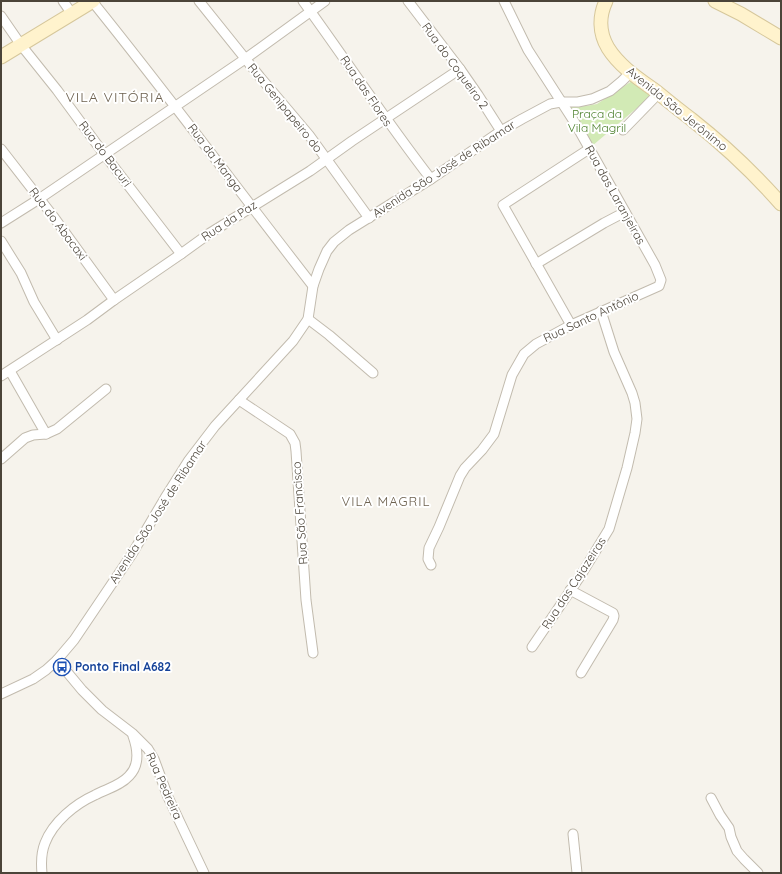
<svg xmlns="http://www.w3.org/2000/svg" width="782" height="874" viewBox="0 0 782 874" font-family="Quicksand,sans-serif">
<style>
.green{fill:#d2eab5}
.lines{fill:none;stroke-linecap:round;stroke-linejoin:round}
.street-casing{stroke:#c2bbae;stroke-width:11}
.secondary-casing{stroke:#d6c79b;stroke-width:15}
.street{stroke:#fff;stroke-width:9}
.secondary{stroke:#fff3cd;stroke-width:13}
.labels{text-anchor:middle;stroke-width:4;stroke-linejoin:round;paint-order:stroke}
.street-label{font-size:12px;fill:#4b4439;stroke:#fff}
.park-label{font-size:12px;fill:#4a7f2a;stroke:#fff}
.transit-label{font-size:12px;font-weight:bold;fill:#164399;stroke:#fff;text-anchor:start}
.neighbourhood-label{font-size:13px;letter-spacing:1px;fill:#6e6250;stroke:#fff}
.quarter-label{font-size:14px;letter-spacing:1px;fill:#6e6250;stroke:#fff}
</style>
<rect width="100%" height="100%" fill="#f6f3ec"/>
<!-- green -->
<polygon class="green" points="632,81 651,96 592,146 569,107 586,106 597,104"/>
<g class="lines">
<defs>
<g id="street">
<polyline points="63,1 72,14"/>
<path d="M 92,1 C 168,95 239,191 313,286"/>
<polyline points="199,1 260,77 309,135 369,218"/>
<path d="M 303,1 C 346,60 386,121 431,179"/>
<polyline points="408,1 460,69 478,95 501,131"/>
<polyline points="1,16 21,45 57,90 104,154 181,254"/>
<polyline points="623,130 659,93"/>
<polyline points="1,149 53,216 114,300"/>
<polyline points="1,223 39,199 245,59 325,1"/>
<polyline points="1,241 21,273 34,302 57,340"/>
<polyline points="536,264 604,223 625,212"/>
<polyline points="308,319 329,335 373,373"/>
<polyline points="571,325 503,205 589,149"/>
<polyline points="10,371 46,434"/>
<polyline points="1,376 87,320 114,300 181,254 210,233 310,171 352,141 460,69"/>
<polyline points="239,400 290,434 295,443 296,451 306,600 313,653"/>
<polyline points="1,459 25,438 33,435 46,434 57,429 106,389"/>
<polyline points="431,565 428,559 429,548 439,527 460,476 465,468 482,450 494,434 512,375 524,354 536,344 571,325 659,286 661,280 655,265 575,123 528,50 504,1"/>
<polyline points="570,590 613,613 614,616 613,620 581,673"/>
<polyline points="532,647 581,575 609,529 627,468 635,433 637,419 635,403 632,393 614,352 601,311"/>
<polyline points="57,660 82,690 102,710 132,733 148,749 154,759 168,797 204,873"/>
<polyline points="1,694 33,679 46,670 57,660 74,640 132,554 165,498 189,460 215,426 293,341 308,319 313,286 319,269 327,251 334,242 349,230 431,179 501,131 522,119 550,104 561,102 578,102 592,99 610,91 622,81 630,73"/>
<polyline points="711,798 720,815 729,828 731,837 737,851 744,859 758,873"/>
<polyline points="573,834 577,873"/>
<path d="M 42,873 C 41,863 41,853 45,843 C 53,822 75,804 95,795 C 106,789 120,786 129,776 C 140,765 138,750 133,736"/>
</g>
<g id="secondary">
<path d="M 606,1 C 599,16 599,33 608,48 C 620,67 639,79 657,92 C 668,101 679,110 691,119 C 724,145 753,172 781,204"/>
<polyline points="715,1 741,14 781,38"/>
<polyline points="1,57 93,1"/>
</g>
</defs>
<!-- street casing -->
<use href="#street" class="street-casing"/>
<!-- secondary casing -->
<use href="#secondary" class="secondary-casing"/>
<!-- street -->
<use href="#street" class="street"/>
<!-- secondary -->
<use href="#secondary" class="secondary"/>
</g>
<!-- icons -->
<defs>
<symbol id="bus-ring" viewBox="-11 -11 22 22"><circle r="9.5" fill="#fff" stroke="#1a4fb4" stroke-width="1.5"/><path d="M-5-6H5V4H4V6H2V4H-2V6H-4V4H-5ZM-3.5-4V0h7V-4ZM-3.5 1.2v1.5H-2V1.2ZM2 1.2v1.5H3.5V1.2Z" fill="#1a4fb4"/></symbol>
</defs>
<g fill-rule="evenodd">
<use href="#bus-ring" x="52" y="657" width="20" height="20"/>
</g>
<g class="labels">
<!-- street labels -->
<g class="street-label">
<text transform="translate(455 66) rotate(54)" y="4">Rua do Coqueiro 2</text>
<text transform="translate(366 91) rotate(56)" y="4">Rua das Flores</text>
<text transform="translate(285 108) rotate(51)" y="4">Rua Genipapeiro do</text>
<text transform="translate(677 109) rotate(39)" y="4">Avenida São Jerônimo</text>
<text transform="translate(105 154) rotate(53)" y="4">Rua do Bacuri</text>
<text transform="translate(215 158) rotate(53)" y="4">Rua da Manga</text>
<text transform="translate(444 169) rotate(-33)" y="4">Avenida São José de Ribamar</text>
<text transform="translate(615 195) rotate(61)" y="4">Rua das Laranjeiras</text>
<text transform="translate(229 221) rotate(-33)" y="4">Rua da Paz</text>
<text transform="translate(58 224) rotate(53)" y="4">Rua do Abacaxi</text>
<text transform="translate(591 317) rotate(-25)" y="4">Rua Santo Antônio</text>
<text transform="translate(158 512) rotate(-57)" y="4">Avenida São José de Ribamar</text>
<text transform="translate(300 513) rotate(-94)" y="4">Rua São Francisco</text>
<text transform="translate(574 583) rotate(-57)" y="4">Rua das Cajazeiras</text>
<text transform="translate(164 786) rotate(66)" y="4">Rua Pedreira</text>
</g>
<!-- park labels -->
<g class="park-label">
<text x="597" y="118">Praça da<tspan x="597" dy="14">Vila Magril</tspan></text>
</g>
<!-- transit labels -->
<g class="transit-label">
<text x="75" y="671">Ponto Final A682</text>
</g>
<!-- neighbourhood labels -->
<g class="neighbourhood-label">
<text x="386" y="506">VILA MAGRIL</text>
</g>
<!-- quarter labels -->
<g class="quarter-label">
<text x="115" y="102">VILA VITÓRIA</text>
</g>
</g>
<!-- border -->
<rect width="782" height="874" fill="none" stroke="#4b4439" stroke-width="4"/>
</svg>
